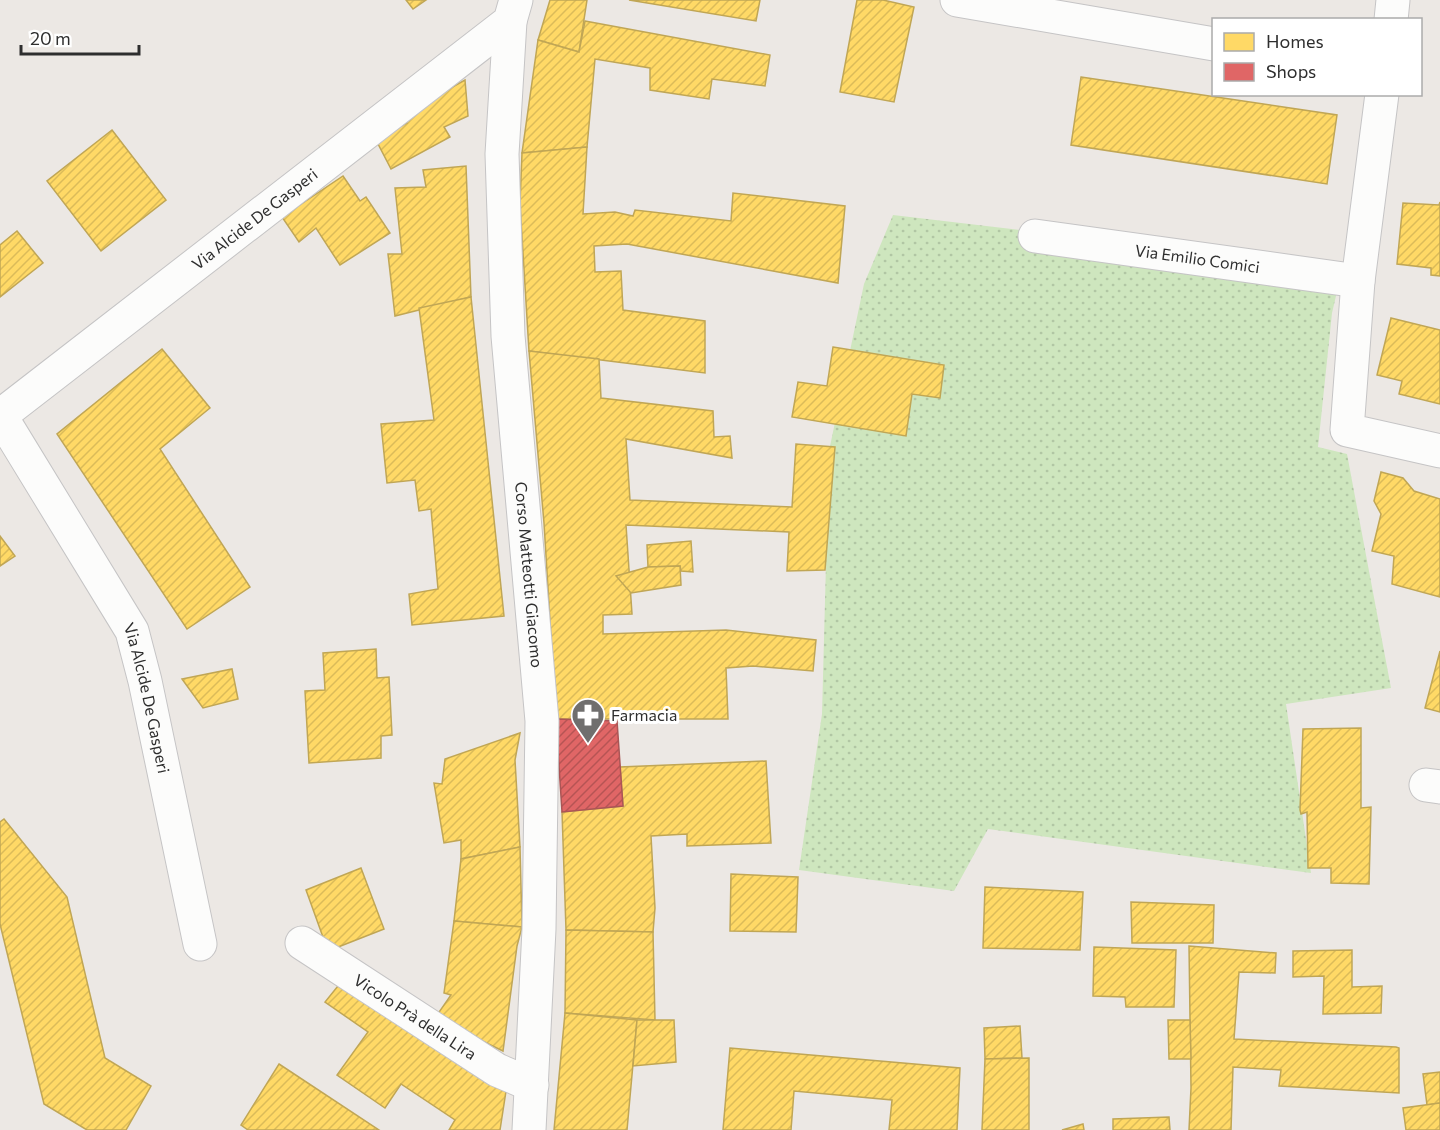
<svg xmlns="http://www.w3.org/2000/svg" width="1440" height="1130" viewBox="0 0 1440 1130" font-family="Commissioner,sans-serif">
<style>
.grass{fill:url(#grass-dots)}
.homes{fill:url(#homes-hatch);stroke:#c0a655;stroke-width:1.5}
.shops{fill:url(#shops-hatch);stroke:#ab5555;stroke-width:1.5}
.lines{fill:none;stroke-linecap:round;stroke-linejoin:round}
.minor-casing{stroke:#c5c4c5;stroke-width:35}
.tertiary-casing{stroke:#c5c4c5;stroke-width:35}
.minor{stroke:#fcfcfb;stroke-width:33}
.tertiary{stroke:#fcfcfb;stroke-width:33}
.labels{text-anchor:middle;stroke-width:6;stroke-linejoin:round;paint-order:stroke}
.street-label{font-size:16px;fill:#2e2e2e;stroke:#fff}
.poi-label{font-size:16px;fill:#2e2e2e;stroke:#fff;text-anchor:start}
</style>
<defs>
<pattern id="grass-dots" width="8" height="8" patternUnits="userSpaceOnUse" patternTransform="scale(1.5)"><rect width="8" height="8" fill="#cee6be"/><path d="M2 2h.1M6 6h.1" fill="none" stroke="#b1c6a4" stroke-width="1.8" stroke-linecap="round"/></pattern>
<pattern id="homes-hatch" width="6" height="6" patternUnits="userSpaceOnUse" patternTransform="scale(1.5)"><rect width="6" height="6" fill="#ffd966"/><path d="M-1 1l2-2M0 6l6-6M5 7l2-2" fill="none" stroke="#dbbb59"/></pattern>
<pattern id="shops-hatch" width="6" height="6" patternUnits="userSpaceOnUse" patternTransform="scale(1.5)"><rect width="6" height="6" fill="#e06666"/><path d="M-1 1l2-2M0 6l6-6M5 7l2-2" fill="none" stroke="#b65454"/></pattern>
</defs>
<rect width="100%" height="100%" fill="#ece8e4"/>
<!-- grass -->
<polygon class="grass" points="893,215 1182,249 1339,283 1332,313 1318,447 1347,454 1391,688 1286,704 1311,873 988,829 954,891 799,870 822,714 829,451 864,284"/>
<!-- homes -->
<g class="homes">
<polygon points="406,0 426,0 413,9"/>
<polygon points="550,0 587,0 579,52 538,40"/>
<polygon points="629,0 760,0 756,21"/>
<polygon points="857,0 883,0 914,7 894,102 840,92"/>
<polygon points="585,21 770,55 765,86 712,79 709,99 650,90 650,68 595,59 587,147 522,153 538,40 579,52"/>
<polygon points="1081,77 1337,115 1327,184 1071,145"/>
<polygon points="465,80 468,116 444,127 450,137 391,169 376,140 407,123 402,115"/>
<polygon points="112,130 166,200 101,251 47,181"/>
<polygon points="587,147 583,214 615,212 633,216 635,210 731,221 733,193 845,206 838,283 627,244 594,246 595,272 621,271 623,310 705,321 705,373 529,351 520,204 522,153"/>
<polygon points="466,166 471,297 395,316 388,254 402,254 395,188 426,187 423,170"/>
<polygon points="343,176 360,201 366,197 390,233 340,265 316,228 299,242 282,217"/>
<polygon points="1440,202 1440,276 1431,275 1431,268 1397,264 1403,203 1439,205"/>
<polygon points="17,231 43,263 0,297 0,245"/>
<polygon points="471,297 504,616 412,625 409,594 438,589 431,509 419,511 415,480 387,483 381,424 434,420 419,308"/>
<polygon points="1391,318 1440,330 1440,404 1399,394 1402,381 1377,375"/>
<polygon points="833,347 944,365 940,398 912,394 906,436 792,417 798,382 827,386"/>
<polygon points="162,349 210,408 160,449 250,587 187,629 57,434"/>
<polygon points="529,351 599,359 601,398 713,411 714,437 730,436 732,458 626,439 630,500 792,507 796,444 835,447 825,570 787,571 789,532 626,525 632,614 603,615 603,634 726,630 816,640 813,671 753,666 726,668 728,719 556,719 544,523"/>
<polygon points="1381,472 1403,478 1414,491 1440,499 1440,597 1392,584 1394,556 1372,551 1381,514 1374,501"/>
<polygon points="0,536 15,556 0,566"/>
<polygon points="691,541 693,572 681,571 680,566 648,567 647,545"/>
<polygon points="680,566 681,585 631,593 616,576 648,567"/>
<polygon points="376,649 377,678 389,677 392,735 381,736 381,758 309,763 305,691 325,690 323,653"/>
<polygon points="1440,651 1440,712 1425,708"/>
<polygon points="232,669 238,699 203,708 182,679"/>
<polygon points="1361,728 1361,808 1371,807 1369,884 1331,883 1331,868 1308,868 1307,812 1301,814 1300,810 1303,729"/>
<polygon points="520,733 515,760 520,847 461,859 461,840 444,843 434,783 442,784 445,759"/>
<polygon points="766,761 771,843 687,846 687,834 651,836 655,908 653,932 566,930 562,812 623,806 620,767"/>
<polygon points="4,819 67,897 105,1058 151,1086 126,1130 87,1130 44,1104 0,924 0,822"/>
<polygon points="520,847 522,927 454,921 461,859"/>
<polygon points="361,868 384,929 328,951 306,890"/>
<polygon points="731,874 798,877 796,932 730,931"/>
<polygon points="985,887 1083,892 1080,950 983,948"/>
<polygon points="1131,902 1214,905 1213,943 1132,943"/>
<polygon points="454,921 522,927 517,946 503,1051 435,1018 451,995 444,993"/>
<polygon points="566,930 653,932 655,1020 565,1013"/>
<polygon points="1189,946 1276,953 1275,973 1239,972 1234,1039 1396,1047 1399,1048 1399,1093 1279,1086 1281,1070 1233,1067 1231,1130 1189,1130 1191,1088"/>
<polygon points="1094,947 1176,950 1174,1007 1126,1007 1125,997 1093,996"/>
<polygon points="1352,950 1352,987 1382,986 1381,1013 1323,1014 1324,976 1293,977 1293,951"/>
<polygon points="342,981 506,1091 500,1130 449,1130 455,1120 401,1084 385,1108 337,1075 368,1032 325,1002"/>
<polygon points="565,1013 637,1020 627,1130 554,1130"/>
<polygon points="637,1020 674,1020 676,1062 633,1066"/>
<polygon points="1168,1020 1190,1020 1191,1059 1169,1059"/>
<polygon points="1020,1026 1022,1058 985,1059 984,1028"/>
<polygon points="730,1048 960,1068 957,1130 889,1130 892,1100 794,1091 791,1130 723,1130"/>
<polygon points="1029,1058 1029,1130 982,1130 985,1059"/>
<polygon points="279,1064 379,1130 248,1130 241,1125"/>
<polygon points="1440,1072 1440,1103 1427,1105 1423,1074"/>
<polygon points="1440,1103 1440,1130 1406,1130 1403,1108"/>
<polygon points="1169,1117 1170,1130 1113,1130 1113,1119"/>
<polygon points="1083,1124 1084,1130 1062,1130"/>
</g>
<!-- shops -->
<polygon class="shops" points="556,719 617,721 623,806 562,812"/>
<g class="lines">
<defs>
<g id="minor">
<polyline points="957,0 1214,44"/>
<polyline points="1391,20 1393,0"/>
<path id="s1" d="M 510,21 L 502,154 L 508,336 L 542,721 L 539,929 L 529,1130"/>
<polyline points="1382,94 1358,281 1347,430 1440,451"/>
<path id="s2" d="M 1035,236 L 1358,281"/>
<path id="s3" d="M 0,415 L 132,631 L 145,681 L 200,944"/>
<polyline points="1426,785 1440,787"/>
<path id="s4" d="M 302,943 L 497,1070 L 532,1085"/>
</g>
<g id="tertiary">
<path id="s5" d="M 0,416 L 510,21 L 516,0"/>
</g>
</defs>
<!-- minor casing -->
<use href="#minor" class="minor-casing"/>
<!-- tertiary casing -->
<use href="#tertiary" class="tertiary-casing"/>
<!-- minor -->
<use href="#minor" class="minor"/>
<!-- tertiary -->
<use href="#tertiary" class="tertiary"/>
</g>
<!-- icons -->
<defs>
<symbol id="pharmacy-pin" viewBox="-11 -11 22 30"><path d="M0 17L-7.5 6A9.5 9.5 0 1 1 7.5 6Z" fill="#706f6e" stroke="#fff"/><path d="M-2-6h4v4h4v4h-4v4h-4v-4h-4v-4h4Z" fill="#fff"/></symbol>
</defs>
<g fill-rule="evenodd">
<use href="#pharmacy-pin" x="569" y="696" width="38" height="52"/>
</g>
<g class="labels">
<!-- street labels -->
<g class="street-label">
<text dy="6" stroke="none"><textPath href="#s5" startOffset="322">Via Alcide De Gasperi</textPath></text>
<text dy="6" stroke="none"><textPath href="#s2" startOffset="164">Via Emilio Comici</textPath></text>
<text dy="6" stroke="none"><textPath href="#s1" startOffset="555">Corso Matteotti Giacomo</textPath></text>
<text dy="6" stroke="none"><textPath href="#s3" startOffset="322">Via Alcide De Gasperi</textPath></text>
<text dy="6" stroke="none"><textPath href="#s4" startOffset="135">Vicolo Prà della Lira</textPath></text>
</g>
<!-- poi labels -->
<g class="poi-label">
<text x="611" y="721">Farmacia</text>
</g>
</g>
<!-- legend -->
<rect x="1212" y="18" width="210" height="78" fill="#ffffff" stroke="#ababab" stroke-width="1.5"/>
<rect x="1224" y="33" width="30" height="18" fill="#ffd966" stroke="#ababab" stroke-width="1.5"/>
<text x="1266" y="48" font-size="18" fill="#2e2e2e">Homes</text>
<rect x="1224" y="63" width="30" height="18" fill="#e06666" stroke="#ababab" stroke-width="1.5"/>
<text x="1266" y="78" font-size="18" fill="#2e2e2e">Shops</text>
<!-- scale -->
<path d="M21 45v9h118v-9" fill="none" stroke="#2e2e2e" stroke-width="3"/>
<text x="30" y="45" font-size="18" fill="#2e2e2e" stroke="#ffffff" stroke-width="4.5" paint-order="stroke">20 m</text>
</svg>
